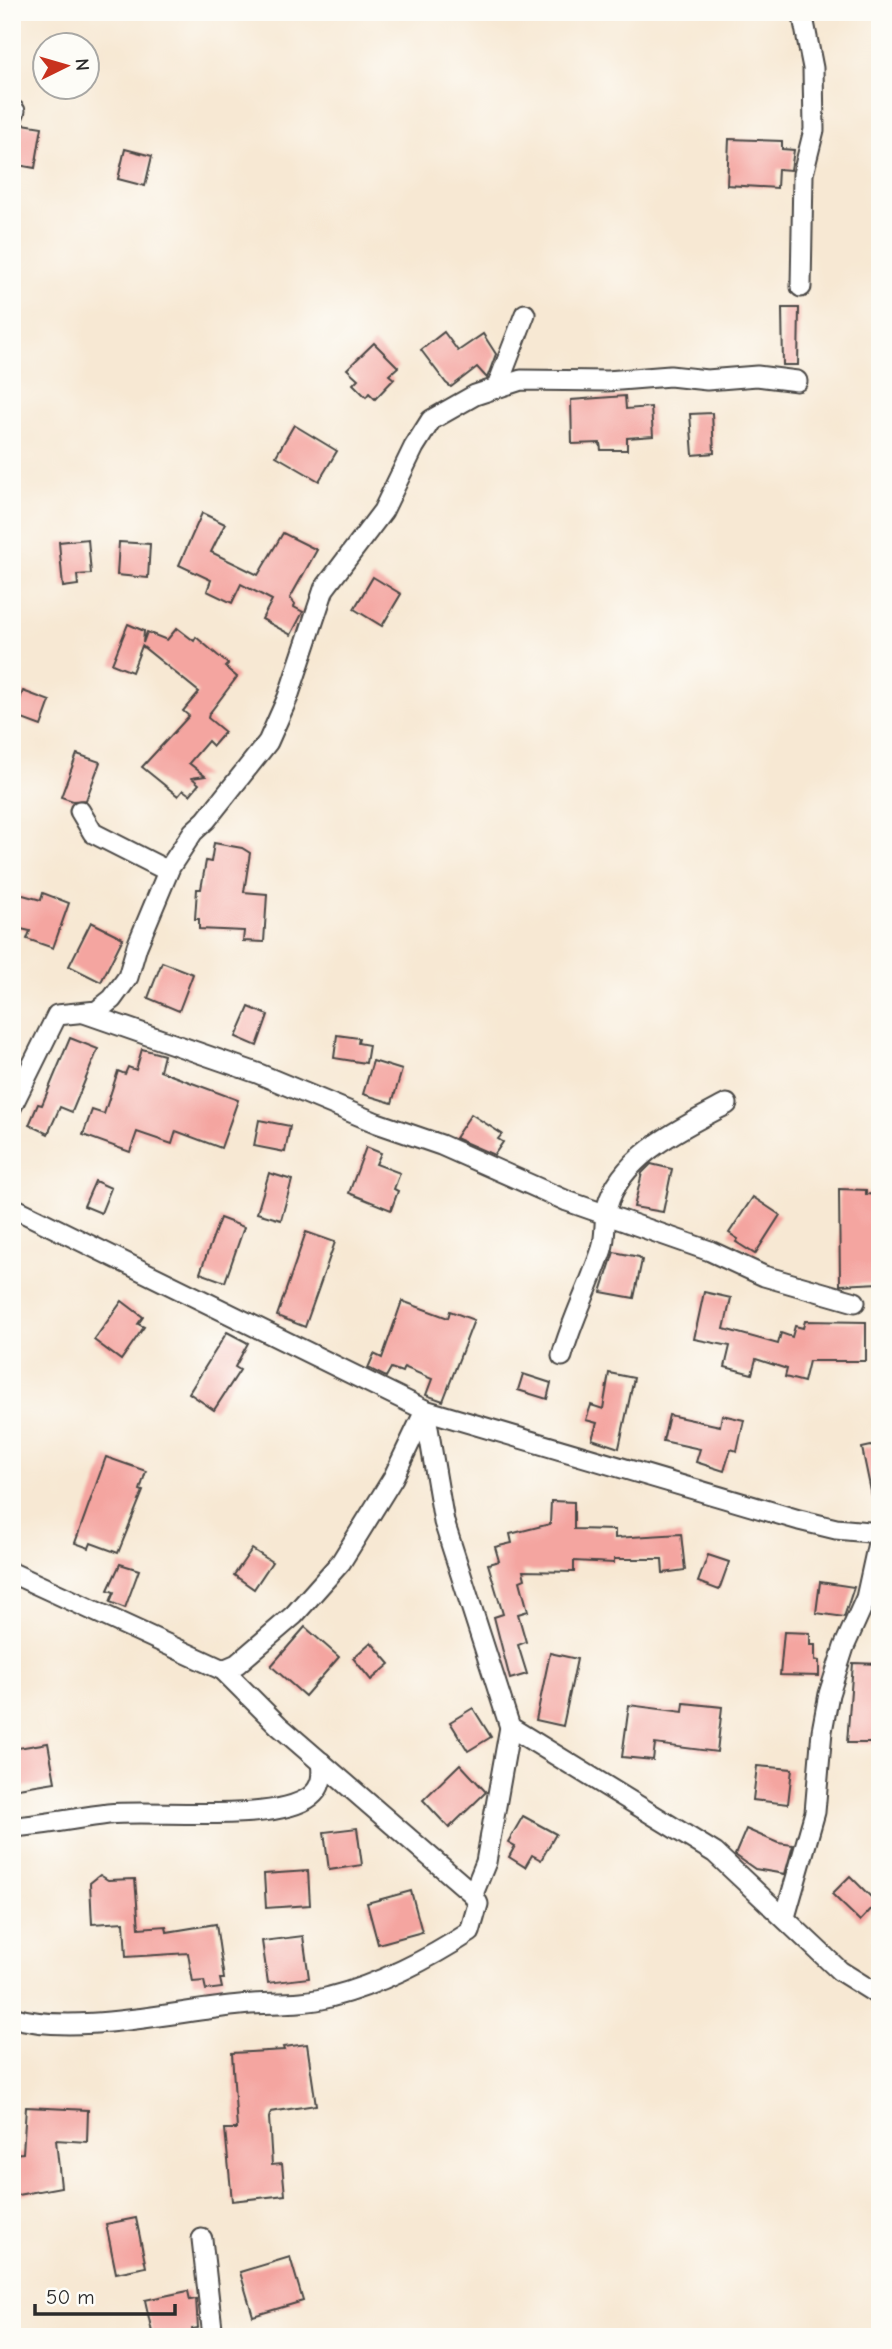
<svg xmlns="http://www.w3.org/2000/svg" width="892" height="2349" viewBox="0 0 892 2349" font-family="'Comic Neue',sans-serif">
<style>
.building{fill:#f4a5a0}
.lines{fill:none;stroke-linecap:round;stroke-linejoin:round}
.street-casing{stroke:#4a4744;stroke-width:23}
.street{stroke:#fff;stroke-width:19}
</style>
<rect width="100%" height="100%" fill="#fdfcf7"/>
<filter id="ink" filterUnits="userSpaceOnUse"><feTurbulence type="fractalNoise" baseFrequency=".0143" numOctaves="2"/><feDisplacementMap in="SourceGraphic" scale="14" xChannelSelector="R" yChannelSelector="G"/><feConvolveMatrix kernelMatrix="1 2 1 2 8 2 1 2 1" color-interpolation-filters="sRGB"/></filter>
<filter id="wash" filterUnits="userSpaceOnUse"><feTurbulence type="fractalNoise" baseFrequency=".00686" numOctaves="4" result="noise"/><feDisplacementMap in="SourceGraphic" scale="28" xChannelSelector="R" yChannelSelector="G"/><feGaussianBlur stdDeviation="1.57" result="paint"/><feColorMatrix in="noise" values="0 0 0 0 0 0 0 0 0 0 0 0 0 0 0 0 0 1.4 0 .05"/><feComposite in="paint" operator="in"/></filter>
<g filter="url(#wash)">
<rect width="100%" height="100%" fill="#f7e8d3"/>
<g id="blocks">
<!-- building -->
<g class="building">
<polygon points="23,124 42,127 35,168 12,164 17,129"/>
<polygon points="729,139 782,141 782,149 794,150 791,170 778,169 777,188 727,185"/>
<polygon points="125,149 152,156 145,186 118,179"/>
<polygon points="782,308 799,308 798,365 783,365"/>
<polygon points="444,332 458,351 483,334 496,354 487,378 477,367 451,387 446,383 421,350"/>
<polygon points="374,343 398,367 389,375 394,379 375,399 369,393 366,397 353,384 358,379 347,369"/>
<polygon points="625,396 626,409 651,407 653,436 627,438 627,450 601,450 600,443 572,444 571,400"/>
<polygon points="712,413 714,453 693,455 690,414"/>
<polygon points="294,425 337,451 319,481 276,456"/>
<polygon points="202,513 225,524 211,552 258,575 283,533 317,550 290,598 295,604 294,607 303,612 291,635 262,619 272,600 241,584 232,603 207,591 211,580 179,565"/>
<polygon points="88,539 91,574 77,575 78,585 63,587 59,542"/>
<polygon points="119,542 150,544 148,578 117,575"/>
<polygon points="373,577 401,594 382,626 354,609"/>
<polygon points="128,624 144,631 143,643 147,632 167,640 177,628 194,641 196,637 228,664 225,667 237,677 209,714 208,718 225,732 213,746 208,741 189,763 205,776 192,778 199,784 190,795 183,790 178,796 142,767 189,716 183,711 199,692 142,646 132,672 112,664"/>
<polygon points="23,691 50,701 41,726 14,716"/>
<polygon points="77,754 100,762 86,800 73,801 61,797"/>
<polygon points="214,843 242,848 250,853 244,892 267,894 264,942 243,941 244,931 199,929 199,919 195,919 197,889 201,889 206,861 211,862"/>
<polygon points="12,892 41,900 43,893 69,903 53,948 27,939 30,931 12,927"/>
<polygon points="91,922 123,938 101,982 69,966"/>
<polygon points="162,962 193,974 179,1011 148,998"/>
<polygon points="249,1007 268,1015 257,1046 236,1037"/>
<polygon points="337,1035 359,1038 358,1043 369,1045 366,1063 334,1058"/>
<polygon points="70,1038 98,1049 72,1112 60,1107 48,1134 29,1125 38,1104 42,1105"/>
<polygon points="142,1049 164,1055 160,1071 238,1100 221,1148 176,1131 172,1144 137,1132 130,1152 83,1135 92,1110 104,1114 118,1071 125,1074 128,1067 136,1070"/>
<polygon points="373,1061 402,1070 392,1103 363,1094"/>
<polygon points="471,1114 502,1134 498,1139 503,1142 494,1155 455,1138"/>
<polygon points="259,1120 290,1126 285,1152 254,1146"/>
<polygon points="366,1147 381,1153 376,1164 400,1173 394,1189 398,1191 391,1210 349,1193"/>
<polygon points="651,1164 672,1169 663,1212 634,1207 642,1173"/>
<polygon points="269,1173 292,1180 281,1220 257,1213"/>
<polygon points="95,1181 111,1188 101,1213 84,1206"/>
<polygon points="839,1189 866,1190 866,1194 880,1195 880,1283 840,1285"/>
<polygon points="753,1197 780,1215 755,1254 736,1242 738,1239 729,1233"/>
<polygon points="220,1218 244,1227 225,1282 200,1273"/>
<polygon points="306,1232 335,1242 305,1327 277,1316"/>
<polygon points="614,1252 639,1257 642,1260 634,1298 601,1292"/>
<polygon points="704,1292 731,1298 724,1329 778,1344 781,1333 792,1337 795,1326 803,1328 805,1321 866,1322 866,1361 809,1361 804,1382 785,1377 787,1369 756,1359 752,1374 725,1367 730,1346 694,1339"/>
<polygon points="122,1301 143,1317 138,1324 144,1327 121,1360 94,1340"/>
<polygon points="402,1301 448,1318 450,1311 474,1320 443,1401 426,1395 432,1379 404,1367 402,1372 391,1368 386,1377 368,1368 374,1354 382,1358"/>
<polygon points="227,1332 248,1343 235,1367 240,1370 214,1410 189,1393"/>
<polygon points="609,1373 634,1378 619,1448 592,1439 597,1423 586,1420 591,1405 603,1409"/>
<polygon points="523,1374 551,1383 547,1399 518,1390"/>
<polygon points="669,1415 720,1426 722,1415 744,1420 737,1451 731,1449 724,1471 696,1462 700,1449 663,1441"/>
<polygon points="880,1444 880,1500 873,1501 862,1448"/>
<polygon points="106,1457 146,1471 140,1490 143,1491 118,1553 91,1543 89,1548 75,1543"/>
<polygon points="551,1501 574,1502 574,1529 615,1530 615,1538 681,1534 685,1570 663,1573 662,1559 614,1559 614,1563 574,1561 574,1572 523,1571 525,1579 520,1581 528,1611 518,1614 526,1642 518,1645 527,1674 510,1679 494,1617 503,1614 488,1564 499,1561 495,1547 512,1543 510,1534 550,1524"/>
<polygon points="252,1549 272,1562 254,1589 234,1575"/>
<polygon points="708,1555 729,1562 719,1590 698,1582"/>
<polygon points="120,1564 139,1570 125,1608 110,1602 114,1592 108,1590"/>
<polygon points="820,1582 854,1587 844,1617 816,1613"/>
<polygon points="305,1627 339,1657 305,1696 271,1666"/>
<polygon points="784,1632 810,1633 810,1645 815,1645 815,1660 819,1661 819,1676 780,1675"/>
<polygon points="371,1642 390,1664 371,1680 353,1658"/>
<polygon points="550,1653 577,1659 563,1726 536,1720"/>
<polygon points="853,1663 880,1664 880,1743 847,1743"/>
<polygon points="684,1703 722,1707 717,1752 655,1744 653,1760 622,1757 629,1705 683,1712"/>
<polygon points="473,1708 491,1737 468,1751 450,1722"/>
<polygon points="48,1743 55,1782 12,1789 12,1749"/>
<polygon points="460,1764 486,1792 449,1828 423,1800"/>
<polygon points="757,1766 792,1769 788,1804 753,1800"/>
<polygon points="523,1816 556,1834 541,1860 532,1855 525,1867 509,1857 515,1846 508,1842"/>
<polygon points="357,1828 362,1865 329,1870 324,1832"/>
<polygon points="746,1829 778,1843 793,1845 785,1874 755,1869 735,1855"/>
<polygon points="308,1871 310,1905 266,1908 264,1874"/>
<polygon points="100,1875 108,1880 135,1879 139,1928 166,1926 167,1932 216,1924 224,1979 220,1979 222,1988 206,1990 204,1981 193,1982 188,1953 126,1957 124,1922 92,1924 90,1883"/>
<polygon points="850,1876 877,1903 860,1921 832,1894"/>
<polygon points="411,1891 422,1932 378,1944 367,1903"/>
<polygon points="303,1936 309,1978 268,1983 262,1941"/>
<polygon points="307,2044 316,2105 271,2112 269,2118 272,2165 282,2164 285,2195 232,2201 225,2129 237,2129 232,2053 284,2050 283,2047"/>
<polygon points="26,2107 88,2110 87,2142 56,2140 61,2187 12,2196 12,2154 23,2153"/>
<polygon points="136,2218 146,2267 116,2273 106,2224"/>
<polygon points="290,2257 303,2301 253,2316 240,2272"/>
<polygon points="188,2291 190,2300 196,2299 198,2328 192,2329 193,2337 153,2337 145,2300"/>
</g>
</g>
</g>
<g filter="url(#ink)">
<use href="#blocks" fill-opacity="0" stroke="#4a4744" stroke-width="2"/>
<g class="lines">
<defs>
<g id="street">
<polyline points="12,118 15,111"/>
<polyline points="801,287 803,174 814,130 813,68 802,12"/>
<polyline points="497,387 525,314"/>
<polyline points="80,811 93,833 168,871"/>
<polyline points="84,1013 257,1073 377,1123 441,1145 567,1201 710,1251 764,1276 855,1302"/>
<polyline points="12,1106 57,1015 97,1011 112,999 128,977 137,946 170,867 193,832 206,820 268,742 288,697 324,589 383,511 414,447 431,420 475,395 521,380 607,381 670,376 707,380 757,376 797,381"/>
<polyline points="12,1207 425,1410 799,1520 836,1529 880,1533"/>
<path d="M 562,1356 C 572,1319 590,1286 602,1249 C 606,1236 604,1220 607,1207 C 621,1155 684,1127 727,1104"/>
<polyline points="425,1410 444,1522 510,1727 715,1853 840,1971 880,1996"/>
<path d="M 12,1573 L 223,1670 L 279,1726 L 473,1894 L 478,1904 L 470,1932 C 429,1959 378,1985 330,1997 C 301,2005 270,2002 240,2005 C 175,2011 73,2036 12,2017"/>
<polyline points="223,1670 237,1664 294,1615 341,1562 393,1478 425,1411"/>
<path d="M 12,1827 C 45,1825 76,1818 108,1814 C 154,1809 276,1824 311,1796 C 322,1787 323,1775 321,1762"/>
<polyline points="473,1894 486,1862 510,1727"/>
<polyline points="785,1917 815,1812 822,1731 829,1694 844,1647 866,1598 880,1534"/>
<polyline points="202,2239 213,2337"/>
</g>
</defs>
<!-- street casing -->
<use href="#street" class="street-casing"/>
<!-- street -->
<use href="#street" class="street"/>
</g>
</g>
<!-- margin -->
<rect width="892" height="2349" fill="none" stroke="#fdfcf7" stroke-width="42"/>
<!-- north arrow -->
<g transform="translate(66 66) rotate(85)"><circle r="33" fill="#fdfcf7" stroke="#a9a8a5" stroke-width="2"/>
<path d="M0-5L12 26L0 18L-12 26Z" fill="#c8321e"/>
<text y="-10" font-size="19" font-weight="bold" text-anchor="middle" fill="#2b2b2b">N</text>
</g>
<!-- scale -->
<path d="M35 2304v10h140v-10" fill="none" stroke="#2b2b2b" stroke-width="3.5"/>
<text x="46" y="2304" font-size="21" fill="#2b2b2b" stroke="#fdfcf7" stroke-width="5" paint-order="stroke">50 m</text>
</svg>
